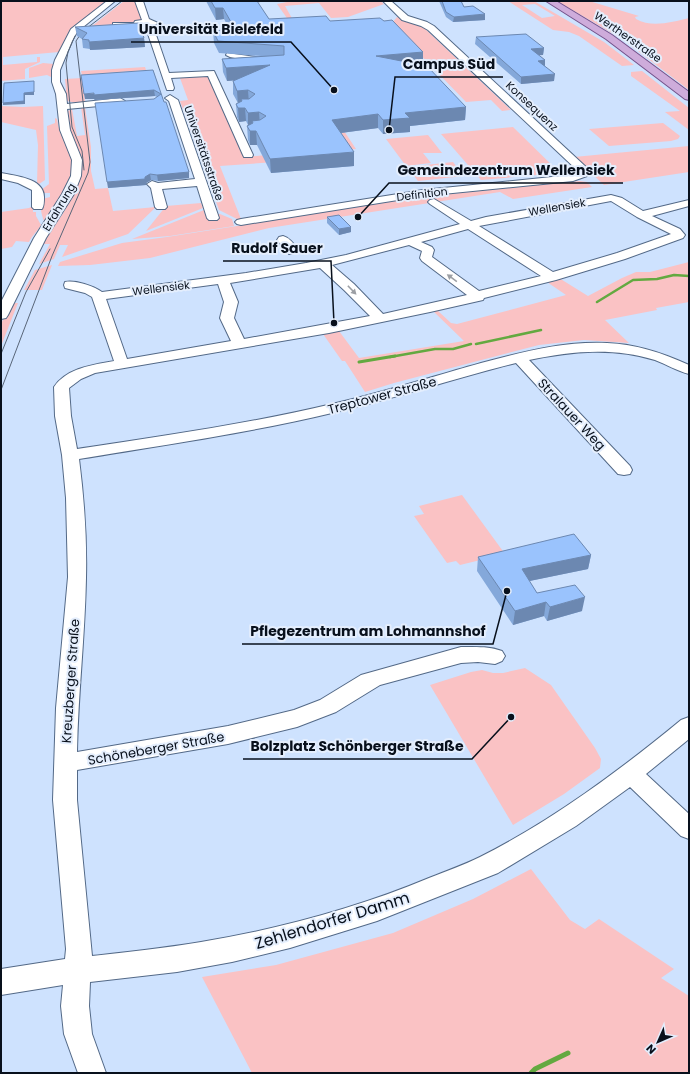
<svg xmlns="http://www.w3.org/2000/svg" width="690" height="1074" viewBox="0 0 690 1074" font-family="Poppins,sans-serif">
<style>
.green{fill:#fac2c4;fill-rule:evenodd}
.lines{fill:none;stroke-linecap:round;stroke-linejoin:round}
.stream-far2{stroke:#63a940;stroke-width:2.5}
.stream-far1{stroke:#63a940;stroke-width:3}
.stream{stroke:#63a940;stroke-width:5}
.minor-casing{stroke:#536987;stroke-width:2}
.major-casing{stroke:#745189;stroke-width:2}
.minor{fill:#fff;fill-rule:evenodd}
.major{fill:#ceacdb;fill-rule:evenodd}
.tram{stroke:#586578;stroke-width:1}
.wall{fill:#84a8da}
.shaded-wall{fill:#6c88b1}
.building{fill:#9ac3fd;stroke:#6c88b1}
.oneway{fill:#9c9fa4}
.labels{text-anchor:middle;stroke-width:4;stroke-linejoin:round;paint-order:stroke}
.far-street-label{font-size:11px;fill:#08101c;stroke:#e4eefd}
.street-label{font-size:13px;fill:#08101c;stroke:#e4eefd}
.near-street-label{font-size:16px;fill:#08101c;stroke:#e4eefd}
.leader{fill:none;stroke:#08101c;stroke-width:1.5}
.callout-dot{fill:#08101c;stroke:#e4eefd;stroke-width:1.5}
.callout-label{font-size:14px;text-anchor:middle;font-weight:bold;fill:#08101c;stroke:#e4eefd;stroke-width:4;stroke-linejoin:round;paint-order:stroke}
</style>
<rect width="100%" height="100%" fill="#cee2fe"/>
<!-- green -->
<g class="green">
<polygon points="1,1 107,1 70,33 59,52 3,57 3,65 37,62 37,57 40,57 40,62 25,69 25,79 1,81"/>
<polygon points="124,1 136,1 145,21 134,24 92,26"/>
<polygon points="292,1 381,1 384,4 348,17 331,18 319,3 285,6 293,20 289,21 277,4"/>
<path d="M 508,1 L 534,1 L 604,42 L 634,65 L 622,66 L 579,36 L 569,32 L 553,30 ZM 535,4 L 555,16 L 542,18 L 522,5 Z"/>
<path d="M 557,1 L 589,1 L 639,16 L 635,17 L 636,19 C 652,28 672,22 689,18 L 689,90 L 622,39 Z"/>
<polygon points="397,17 421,25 511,110 502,111 491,100 466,102 406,40 392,23"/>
<polygon points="43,63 54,64 51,70 51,77 47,75 29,78 29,68"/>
<polygon points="145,67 146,70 82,75 81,71"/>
<polygon points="642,71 689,108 689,130 665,112 680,111 631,76 631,72"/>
<polygon points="209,76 245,157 328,149 330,129 342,128 356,149 344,150 317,159 220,166 241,219 237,219 219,210 180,101 188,100 180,78"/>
<polygon points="82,78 85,101 95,102 76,103 67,101 65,79"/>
<polygon points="1,106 23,107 43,106 45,180 39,184 37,183 38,145 36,130 1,122"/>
<polygon points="81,107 85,107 91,147 91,171 95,189 108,188 113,211 156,207 128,234 62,257 68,245 60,245 54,259 39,264 50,244 40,244 62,215 77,187 82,168 81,157 70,132 68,111 72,109 77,136 85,135"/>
<path d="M 55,118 L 57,119 C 59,134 67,145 72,160 C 77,179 54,208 45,224 C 42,216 39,207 42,199 L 50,197 L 50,193 L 42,193 L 41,190 L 49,184 L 47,126 L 55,123 Z"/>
<polygon points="663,123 680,136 678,139 671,141 609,146 589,129"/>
<polygon points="513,127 560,173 481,180 441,134"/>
<polygon points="428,135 442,153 423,153 431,163 406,166 386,139"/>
<polygon points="689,146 689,172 604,185 574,157"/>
<polygon points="453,162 464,176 418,181 407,167"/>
<polygon points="580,181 587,182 592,187 513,199 500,192 269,228 150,258 90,265 58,266 60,262 122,243 167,237 422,197"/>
<polygon points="201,203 203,208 146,231 166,206"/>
<path d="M 33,206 L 33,212 L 36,212 L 36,216 L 41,225 C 38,231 33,234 29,242 L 16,241 L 12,247 L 1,249 L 1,212 L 29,208 Z"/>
<polygon points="204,210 205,215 220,214 232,219 234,226 170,236 132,239"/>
<polygon points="689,262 689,302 656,308 657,310 605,320 629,343 584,340 539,345 394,383 365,392 345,361 342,361 323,334 339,331 359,358 464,341 433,311 437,310 451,323 457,324 566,295 547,282 559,278 588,296 622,278 636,272 650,272"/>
<polygon points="52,265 42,290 24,290 35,270"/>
<polygon points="11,303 18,303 1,346 1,324"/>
<polygon points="462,495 505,554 460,565 456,561 447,563 414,516 424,514 419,506"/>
<polygon points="525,668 551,685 595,748 601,759 600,768 564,794 513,825 430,685 471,672 482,670 493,673 503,673"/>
<polygon points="531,869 570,920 585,929 599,919 674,969 661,978 689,996 689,1073 252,1073 202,977 276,965 393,933 473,899"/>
</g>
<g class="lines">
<!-- stream-far2 -->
<g class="stream-far2">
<polyline points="597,302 633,280 657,279 674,275 689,276"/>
<polyline points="476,344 541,330"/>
<polyline points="390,357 435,349 453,349 471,344"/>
</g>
<!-- stream-far1 -->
<polyline class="stream-far1" points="359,362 395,356"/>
<!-- stream -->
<polyline class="stream" points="531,1073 535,1069 568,1053"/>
<defs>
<g id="minor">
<polygon points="107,1 115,1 77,32 72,41 60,70 60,82 66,94 67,104 120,98 125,101 120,104 67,109 70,130 82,160 81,176 74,194 46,238 8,315 6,318 1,319 1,302 34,238 62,194 71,176 72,160 60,130 56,94 52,82 52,70 55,60 71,29"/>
<polygon points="135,1 143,1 149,19 158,23 154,25 157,30 155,32 169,73 214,71 253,155 252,157 244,157 243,155 208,76 171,78 174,88 173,90 167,90 147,31 148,28 113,27 113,23 134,23 135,21 142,20"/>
<polygon points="383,1 391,1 408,16 427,22 434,26 586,167 588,174 587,176 573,181 423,196 241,225 237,224 235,222 237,220 241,219 423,190 571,175 577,172 577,170 428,30 421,26 402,20"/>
<polygon points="227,53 270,59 274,62 270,65 230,57 226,55"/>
<polygon points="170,95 178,100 219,218 217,220 209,220 207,218 197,186 162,189 167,207 165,209 157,209 155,207 151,188 147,184 152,181 158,183 195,179 169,101 165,98"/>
<path d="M 1,173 C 15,176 44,178 44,197 C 44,202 44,206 42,209 L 34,209 L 32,207 L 32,190 L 18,183 L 1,179 Z"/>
<path d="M 611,195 L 622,198 L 643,211 L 689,200 L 689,206 L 652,216 L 680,229 L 685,235 L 683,238 L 625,259 L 556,280 L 484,298 L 483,300 L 430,312 L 329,333 L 95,373 L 81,379 L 69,388 L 71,416 L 77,449 C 162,436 248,424 332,404 C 382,393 431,377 481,363 C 522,352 564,341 607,343 C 636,344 663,353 689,365 L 689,374 C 677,371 666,364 655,360 C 613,347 572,351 529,360 L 630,466 L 632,470 L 630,474 L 624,475 L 618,474 L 516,363 C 455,378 394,399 332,413 C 249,433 163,445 79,459 C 84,498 87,538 86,578 C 85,636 78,693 77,752 L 228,726 L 294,710 L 320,700 L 361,675 L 461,647 C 475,647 489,646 502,651 L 505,656 L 502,661 L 495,664 L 478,662 L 461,663 L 380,685 L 336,712 L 297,727 L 228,744 L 77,770 L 77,800 L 92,956 C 128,952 165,948 201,942 C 279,929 357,908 429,878 C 446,871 464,865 480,857 C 553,820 619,771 681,720 L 689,717 L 689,739 L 646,774 L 689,814 L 689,839 L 681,836 L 630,787 L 576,826 L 498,873 L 377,921 L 290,948 L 232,962 L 177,972 L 90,982 L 89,1006 L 92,1034 L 106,1073 L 78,1073 L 64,1034 L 61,1006 L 63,985 L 1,995 L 1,969 L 65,959 L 66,949 L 53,800 L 56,708 L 68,577 L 66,498 L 62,455 L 55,416 L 54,387 C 67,368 92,365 114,361 L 92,297 L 85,293 L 65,288 L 64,285 L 65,282 C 76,280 93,286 102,292 L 246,273 L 306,263 L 346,255 L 460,224 L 430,204 L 428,202 L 430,200 L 434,199 L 471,221 L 486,217 ZM 611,201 L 637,217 L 671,234 L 617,253 L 553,272 L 479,226 ZM 468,229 L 541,276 L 479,291 L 432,257 L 434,250 L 432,247 L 421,242 ZM 409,245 L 422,251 L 420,258 L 422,261 L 467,295 L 383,314 L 354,284 L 332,265 ZM 320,268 L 344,290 L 370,316 L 244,339 L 234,318 L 238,302 L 230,283 ZM 218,284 L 224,302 L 220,318 L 231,341 L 127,359 L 106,299 Z"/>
<path d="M 283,236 C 290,238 295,245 299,251 L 297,254 L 289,254 L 277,240 L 279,237 Z"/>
</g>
<polygon id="major" points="546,1 556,1 612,35 689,92 689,100 685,99 606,39"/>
</defs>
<!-- minor casing -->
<use href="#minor" class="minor-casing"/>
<!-- major casing -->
<use href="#major" class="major-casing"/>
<!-- minor -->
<use href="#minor" class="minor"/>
<!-- major -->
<use href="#major" class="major"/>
<!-- tram -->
<g class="tram">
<polyline points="75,36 68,52 66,63 72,127 82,151 84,170"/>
<polyline points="1,354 26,292 50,249"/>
<polyline points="1,390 52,256 88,173 90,162 76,41 82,32 122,1"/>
</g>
</g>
<!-- wall -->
<g class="wall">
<polygon points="206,1 269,1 257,2 269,19 330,21 384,21 423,52 423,65 420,65 466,107 465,120 410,126 410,132 383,134 378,128 341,133 354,166 271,173 257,145 250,145 248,140 247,126 248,125 246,121 239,122 237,117 236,104 238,103 233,94 233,81 234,80 227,81 223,72 222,59 261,56 219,53 214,43 213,31 230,30 224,19 216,20"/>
<polygon points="439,1 461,1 464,7 485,20 453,22 446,17"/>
<polygon points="75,27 144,38 145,47 90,50 90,49 83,48 82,39 77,36"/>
<polygon points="476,37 544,48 543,55 539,55 545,60 545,66 554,81 521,84 475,44"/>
<polygon points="153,70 189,178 158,181 151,180 146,183 146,185 108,188 154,99 157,97 155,96 95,100 94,99 85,99"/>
<polygon points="327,217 351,232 339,235 327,223"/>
<polygon points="591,555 588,569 529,581 537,593 582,611 547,621 544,616 513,625 477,571 478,557"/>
</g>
<!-- shaded-wall -->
<g class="shaded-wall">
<polygon points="251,1 269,1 251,3"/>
<polygon points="215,8 223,8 224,19 216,20"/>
<polygon points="485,14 485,20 453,22 454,17"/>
<polygon points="144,38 145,47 90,50 89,42"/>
<polygon points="544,48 543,55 530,56 531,49"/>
<polygon points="423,52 423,65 376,69 376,56"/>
<polygon points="545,60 545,67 538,61"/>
<polygon points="270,65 271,78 227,81 226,68"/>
<polygon points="555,74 554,81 521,84 521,77"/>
<polygon points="34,81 34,95 25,95 25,104 3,105 3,103 24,93"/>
<polygon points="154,90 155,96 95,100 94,99 85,99 84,94"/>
<polygon points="248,90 249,104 242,101 241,99 242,104 238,105 237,91"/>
<polygon points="466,107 465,120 410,126 410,132 383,134 383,120 405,113"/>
<polygon points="238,108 245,108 246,121 239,122"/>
<polygon points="259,112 260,126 253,123 252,121 252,126 248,127 248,113"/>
<polygon points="378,114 378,128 333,134 332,120"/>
<polygon points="250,131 256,131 257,145 250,145"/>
<polygon points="354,152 354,166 271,173 270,159"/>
<polygon points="189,172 189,178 158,181 157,175"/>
<polygon points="150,174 151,180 146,183 146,185 108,188 107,182 145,177"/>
<polygon points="351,227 351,232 339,235 339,229"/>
<polygon points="591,555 588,569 520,583 522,569"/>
<polygon points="585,597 582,611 547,621 550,607"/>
<polygon points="546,602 544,616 513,625 515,611"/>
</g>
<!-- building -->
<g class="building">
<polygon points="211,1 257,1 269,19 326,16 330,21 380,18 384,21 392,20 423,52 376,56 427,66 466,107 405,113 410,118 383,120 378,114 332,120 354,152 270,159 256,131 250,131 247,126 253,123 252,121 260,120 266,116 259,112 248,113 245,108 238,108 236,104 242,101 241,99 249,99 255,94 248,90 237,91 233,81 270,65 226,68 222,59 284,55 284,46 218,41 213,31 235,29 223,8 215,8"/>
<polygon points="442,1 461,1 464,7 473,6 485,14 454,17 446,12"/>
<polygon points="139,23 144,38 89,42 89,40 82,39 87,33 75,27"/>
<polygon points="526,34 544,48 531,49 545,60 538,61 555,74 521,77 476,37"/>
<polygon points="153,70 164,102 166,102 189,172 157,175 150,174 145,177 145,179 107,182 95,103 154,99 161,94 154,90 94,95 94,93 84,94 81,75"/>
<polygon points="34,81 34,92 24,93 24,101 3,103 4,83"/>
<polygon points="339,215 351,227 339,229 327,217"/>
<polygon points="574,534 591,555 522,569 537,593 575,585 585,597 550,607 546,602 515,611 478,557"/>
</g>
<!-- one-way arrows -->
<defs><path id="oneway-solid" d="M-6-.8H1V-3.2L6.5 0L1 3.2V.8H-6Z"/></defs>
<g class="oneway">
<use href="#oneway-solid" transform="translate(452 278) rotate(-144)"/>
<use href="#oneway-solid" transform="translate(352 290) rotate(46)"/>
</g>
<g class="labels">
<!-- far-street labels -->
<g class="far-street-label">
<text transform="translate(628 37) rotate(35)" y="4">Wertherstraße</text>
<text transform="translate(532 106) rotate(43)" y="4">Konsequenz</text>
<text transform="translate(204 153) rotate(71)" y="4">Universitätsstraße</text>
<text transform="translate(422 194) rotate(-7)" y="4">Definition</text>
<text transform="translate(59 207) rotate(-59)" y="4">Erfahrung</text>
<text transform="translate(557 207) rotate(-10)" y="4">Wellensiek</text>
<text transform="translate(161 288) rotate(-7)" y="4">Wellensiek</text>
</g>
<!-- street labels -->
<g class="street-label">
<text transform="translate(382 395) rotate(-15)" y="5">Treptower Straße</text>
<text transform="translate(572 414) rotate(47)" y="5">Stralauer Weg</text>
<text transform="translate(70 681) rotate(-86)" y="5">Kreuzberger Straße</text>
<text transform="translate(156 748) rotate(-10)" y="5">Schöneberger Straße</text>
</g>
<!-- near-street labels -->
<g class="near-street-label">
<text transform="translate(332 920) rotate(-17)" y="6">Zehlendorfer Damm</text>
</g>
</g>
<!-- callouts -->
<path class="leader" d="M334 90L291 42H131M389 130L395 77H503M358 217L389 183H623M334 323L331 261H223M507 591L493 644H242M511 717L472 759H243"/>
<g class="callout-dot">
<circle cx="334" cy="90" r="4"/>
<circle cx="389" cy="130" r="4"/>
<circle cx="358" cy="217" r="4"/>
<circle cx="334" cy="323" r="4"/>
<circle cx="507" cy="591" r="4"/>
<circle cx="511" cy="717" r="4"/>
</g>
<g class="callout-label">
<text x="211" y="34">Universität Bielefeld</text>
<text x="449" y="69">Campus Süd</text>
<text x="506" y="175">Gemeindezentrum Wellensiek</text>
<text x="277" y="253">Rudolf Sauer</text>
<text x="368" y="636">Pflegezentrum am Lohmannshof</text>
<text x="357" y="751">Bolzplatz Schönberger Straße</text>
</g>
<!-- border -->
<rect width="690" height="1074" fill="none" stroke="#08101c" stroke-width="4"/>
<!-- north arrow -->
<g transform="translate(658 1042) rotate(225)" stroke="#e4eefd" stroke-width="3" paint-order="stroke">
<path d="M0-3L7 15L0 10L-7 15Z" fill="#08101c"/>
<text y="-6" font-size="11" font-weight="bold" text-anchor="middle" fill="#08101c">N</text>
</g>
</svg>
